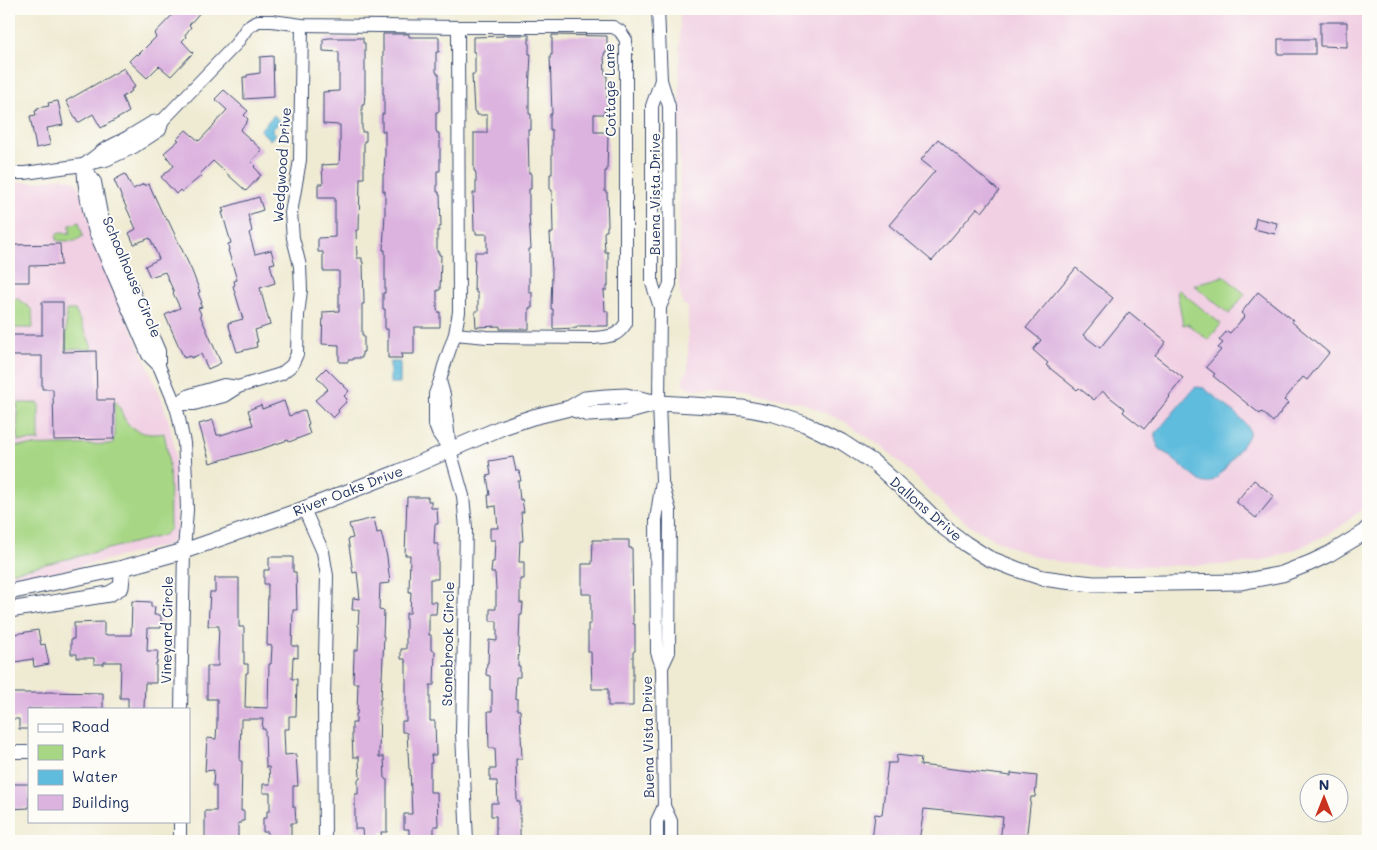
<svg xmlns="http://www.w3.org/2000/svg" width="1377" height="850" viewBox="0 0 1377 850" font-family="Mali,sans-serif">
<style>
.built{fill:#f1d0e3}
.green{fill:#a7d785;stroke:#618372}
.water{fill:#5fbcdd;stroke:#3d769e}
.building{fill:#dcb3df}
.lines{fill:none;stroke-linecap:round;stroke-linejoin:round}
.minor-casing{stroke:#3b4b70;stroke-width:14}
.tertiary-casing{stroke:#3b4b70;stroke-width:17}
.minor{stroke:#fff;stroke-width:12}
.tertiary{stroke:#fff;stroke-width:15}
.labels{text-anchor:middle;stroke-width:4;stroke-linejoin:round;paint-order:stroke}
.street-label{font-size:14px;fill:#1b2f5e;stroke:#fdfcf7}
</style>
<rect width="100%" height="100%" fill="#fdfcf7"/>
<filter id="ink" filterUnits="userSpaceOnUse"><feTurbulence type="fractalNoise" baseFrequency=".02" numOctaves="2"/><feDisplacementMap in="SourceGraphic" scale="10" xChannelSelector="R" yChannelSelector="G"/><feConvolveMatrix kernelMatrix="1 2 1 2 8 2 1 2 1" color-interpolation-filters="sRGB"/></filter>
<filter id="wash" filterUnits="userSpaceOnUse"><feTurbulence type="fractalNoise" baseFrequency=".0096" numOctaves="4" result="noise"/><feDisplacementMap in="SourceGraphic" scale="20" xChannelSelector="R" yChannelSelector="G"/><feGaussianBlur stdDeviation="1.12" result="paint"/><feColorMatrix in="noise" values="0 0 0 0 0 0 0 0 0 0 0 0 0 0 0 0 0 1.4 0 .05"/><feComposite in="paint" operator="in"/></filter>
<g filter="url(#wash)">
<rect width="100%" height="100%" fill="#efebd3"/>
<!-- built -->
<g class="built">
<polygon points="680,9 1368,9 1368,505 1333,532 1297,549 1273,558 1247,563 1228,565 1100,566 1069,564 1038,557 1018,550 998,541 974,528 953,513 891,454 875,442 845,422 803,403 776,397 740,390 691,389 684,385 683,378 688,371 688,306 683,305 679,287"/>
<polygon points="62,177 75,181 79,186 100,255 161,397 170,426 175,451 177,529 175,537 170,543 164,546 9,583 9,182 36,182"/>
</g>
<!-- green -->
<g class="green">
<polygon points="79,222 83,236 75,241 58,241 57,239 56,235 58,233 70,233 70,225"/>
<polygon points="1224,276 1245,294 1229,314 1194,285"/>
<polygon points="1179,290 1221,324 1208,340 1188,324 1183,325 1177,291"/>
<polygon points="19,299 32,310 33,328 15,328 9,317 9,300"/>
<polygon points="66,310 75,310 93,349 66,349"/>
<path d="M 114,400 C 120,404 121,412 124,418 C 132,433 149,436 164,433 C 172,465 169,497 170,529 L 164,535 L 157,537 L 9,573 L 9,446 L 113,444 L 113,439 L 114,439 Z"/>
<polygon points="17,403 39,403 39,441 18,441"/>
</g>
<!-- water -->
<g class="water">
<polygon points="274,115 280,121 272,130 276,134 270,140 260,130"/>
<rect x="390" y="362" width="10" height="21"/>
<path d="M 1197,387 L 1204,388 C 1213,396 1246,419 1249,430 C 1250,433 1249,434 1248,437 C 1240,447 1221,477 1211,482 C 1207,484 1204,483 1200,481 L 1159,448 C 1156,443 1155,439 1155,434 L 1194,388 Z"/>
</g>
<g id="blocks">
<!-- building -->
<g class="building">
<polygon points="178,9 203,9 189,25 191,27 185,35 186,37 182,41 193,53 171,76 159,66 147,78 129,61 136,54 138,55 156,37 154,34"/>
<polygon points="1320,22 1347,22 1347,47 1320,46"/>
<polygon points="383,34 409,34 409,37 439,37 439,52 436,52 436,71 437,74 439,74 439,112 436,112 436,130 437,133 439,133 439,139 440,139 440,171 437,171 437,192 439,192 439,195 440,195 441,227 439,227 439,231 437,231 437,252 439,252 439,255 441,255 440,290 437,290 437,309 438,312 440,312 440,327 415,327 414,328 414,354 401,354 402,358 388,358 388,329 385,329 385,309 383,309 383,293 385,293 385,250 383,250 385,213 385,191 383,191 383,174 384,174 385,154 385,131 382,131 382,114 384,114 384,94 383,94"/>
<polygon points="503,35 529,35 529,54 531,54 529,92 529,114 531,114 531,130 528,130 529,173 531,173 531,189 529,189 529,213 531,249 529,249 529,293 532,292 532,308 529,308 529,329 500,329 500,326 476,327 475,311 478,311 478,293 476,293 476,290 474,290 475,252 487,252 487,234 476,234 476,231 474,231 473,193 476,193 476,174 475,171 474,171 474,133 487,133 487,115 477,115 477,112 474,112 472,74 475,74 475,52 473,52 473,37 503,36"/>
<polygon points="552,35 607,36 607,52 605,52 604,55 605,74 607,74 607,111 604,111 604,114 594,114 594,132 607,132 608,136 607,171 605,171 605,192 607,192 608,226 607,226 607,231 605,231 604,233 605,252 608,252 608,286 607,286 607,290 604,290 605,311 608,311 608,326 577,326 577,328 553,329 553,309 551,309 552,272 550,233 553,233 552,190 550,190 550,174 552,174 552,130 550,130 550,114 552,114 550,55 552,55"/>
<polygon points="329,38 363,38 363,43 365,43 365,94 364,105 362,105 362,132 366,132 366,141 364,141 364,178 360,178 359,230 356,230 357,258 362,258 362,262 363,262 364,304 362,304 362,335 364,335 364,352 362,352 362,358 353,358 353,360 348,360 348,362 339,362 339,345 322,344 323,312 339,311 339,271 323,271 323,252 318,252 318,238 335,237 335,198 318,198 318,184 323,184 322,165 339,164 340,148 340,125 323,124 323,92 339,91 339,52 323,51 323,39"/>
<rect x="1278" y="39" width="37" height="15"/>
<polygon points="273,56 274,97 244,99 243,77 247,77 247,75 260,73 260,57"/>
<polygon points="124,68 135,87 131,89 132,91 122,97 129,112 101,128 93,114 78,123 66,101"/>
<polygon points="224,90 248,111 244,115 248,119 247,121 247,122 240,130 262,150 251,162 255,166 254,167 259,172 258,173 261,175 246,191 213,161 200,174 201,176 182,192 180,190 176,194 161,177 174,166 164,153 179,140 177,139 186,130 199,141 216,123 215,123 227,110 215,99"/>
<polygon points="58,101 63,125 47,128 50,145 36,148 30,116 36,115 35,111 38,110 37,108 49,106 48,103"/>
<polygon points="938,139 999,191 982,212 977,208 932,261 889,225 935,171 921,160"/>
<polygon points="125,174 133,189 144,184 145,186 149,184 164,217 165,216 167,220 168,220 192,271 200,292 198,293 202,303 200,304 202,307 198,308 201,314 200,315 221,363 208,369 201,354 191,358 190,356 184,358 165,315 180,308 173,293 174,292 165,272 150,277 145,266 159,259 150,238 134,244 129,233 136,229 114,180"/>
<polygon points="259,197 263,210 248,215 252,231 249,233 255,254 271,250 275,263 270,264 275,283 260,288 270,325 255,330 258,342 256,342 257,347 237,352 228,323 243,319 233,286 235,285 234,281 237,280 228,250 229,250 228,244 231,243 222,212 224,212 222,208"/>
<polygon points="1256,218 1277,223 1275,234 1254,229"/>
<polygon points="60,244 61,265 29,266 29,282 9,282 9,245"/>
<polygon points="1076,268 1113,298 1083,335 1100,348 1129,312 1166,342 1155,356 1183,378 1169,396 1170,397 1144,429 1123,412 1125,409 1102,391 1094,400 1079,388 1077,390 1046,365 1048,363 1033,350 1041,340 1026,328"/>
<polygon points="1258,292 1293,320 1292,322 1329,353 1307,380 1303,377 1284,400 1288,403 1273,422 1262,412 1260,414 1213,376 1215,374 1206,367 1221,350 1218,348 1223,343 1219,340 1227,331 1230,333 1245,316 1241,313"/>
<polygon points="42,302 63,302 63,352 96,351 97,400 114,400 114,439 54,440 53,389 42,389 42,356 9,356 9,335 42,335"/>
<polygon points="326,368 349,391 344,396 347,399 345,401 346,402 338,410 339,412 333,418 315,400 328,389 317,377"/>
<polygon points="284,401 289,416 305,410 309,424 307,425 310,434 289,442 288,440 261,449 210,463 199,424 213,420 217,435 221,435 253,425 248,410 261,405 262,409"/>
<polygon points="513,457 516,471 519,471 521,481 518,481 520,500 522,499 524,512 521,512 523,541 520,541 519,562 524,562 524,579 520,579 520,603 523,603 522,615 520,615 518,666 520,666 520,677 516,677 515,698 517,698 517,710 520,710 522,759 516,759 517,802 520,802 520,841 496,841 496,816 491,816 491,803 498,803 497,781 490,781 490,769 496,769 495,748 489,748 488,711 492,711 492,690 490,690 490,676 486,675 487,663 488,663 489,640 497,641 497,621 490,621 490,609 496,609 496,589 495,573 491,573 492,562 494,562 495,540 490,540 490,528 498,528 496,506 489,507 488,495 490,495 487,476 491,475 489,461"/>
<polygon points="1254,480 1274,496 1256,518 1236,502"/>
<polygon points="407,497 428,497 428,501 431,501 431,508 437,508 438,524 435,524 434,544 438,544 438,579 430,579 430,602 437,602 436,614 429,614 429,635 431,635 431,650 435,651 434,685 430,685 430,721 435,721 436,755 431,755 432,763 430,763 430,792 437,792 438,826 434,826 434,840 409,841 409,829 404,829 404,814 412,814 410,769 409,769 407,733 406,733 405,732 402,732 402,721 406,721 406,662 405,662 405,659 401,659 401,649 406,649 406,613 410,613 411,592 409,592 410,555 405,555"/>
<polygon points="374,518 377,533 381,532 387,557 390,583 380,584 379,610 384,611 383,636 384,636 381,699 380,699 379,757 384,757 385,779 387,779 387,832 381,832 382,840 363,840 362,829 355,829 355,794 358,794 358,779 360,779 359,757 353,757 352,735 352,723 356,723 356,714 357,714 358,683 353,683 354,656 354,650 358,650 359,626 358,626 359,610 352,610 353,598 360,599 357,572 353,573 348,539 353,538 349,524"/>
<polygon points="593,540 629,540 629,548 632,548 633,624 635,624 635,651 633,652 633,706 608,706 608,689 592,689 591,652 588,652 588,624 591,624 591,594 582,594 582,564 592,564"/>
<polygon points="269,557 293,557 293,572 296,572 297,610 293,610 292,646 298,646 298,658 293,657 292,679 297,679 296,716 289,716 289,729 284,729 285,755 296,754 298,786 293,786 293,807 295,807 296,823 291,823 291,837 268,838 268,832 263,832 263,818 267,818 267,811 270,811 270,793 263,793 263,784 270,784 269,767 266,767 265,729 262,729 263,719 241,719 240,761 242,761 241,811 244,811 244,821 241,821 241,823 238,823 238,841 205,841 205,811 216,811 216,786 213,786 214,770 205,771 207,738 216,739 217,723 217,699 207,699 207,666 218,666 218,651 219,626 208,626 210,592 215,592 215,578 239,578 239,627 244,627 244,664 248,664 248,673 246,673 245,707 268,708 269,664 271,664 272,646 267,645 268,584 264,584 264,570 269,570"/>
<polygon points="132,601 151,602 151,607 155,607 154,615 161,615 161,628 148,628 147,651 158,651 157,663 156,663 156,683 145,683 144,709 128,709 128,698 120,698 121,662 104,662 104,664 94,664 94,658 77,658 77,654 71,654 71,639 74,639 74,623 104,622 104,635 131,635"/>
<polygon points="38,630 41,645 45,644 49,664 34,667 33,659 9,663 9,635"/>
<polygon points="45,692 103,693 103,709 29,709 29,729 19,729 19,719 9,719 9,693 45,693"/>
<polygon points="897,755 921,758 920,765 1011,776 1011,773 1037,776 1035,797 1031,797 1026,841 1000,841 1003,817 924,809 919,841 872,841 875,814 882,815 888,763 896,763"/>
<polygon points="9,784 29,784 29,808 9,809"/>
</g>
</g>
</g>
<g filter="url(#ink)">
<use href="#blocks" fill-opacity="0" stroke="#3b4b70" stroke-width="1"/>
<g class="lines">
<defs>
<g id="minor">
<polyline points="658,9 661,80 669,106 670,284 660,307"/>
<polyline points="85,164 103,150 128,137 153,122 163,120"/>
<polyline points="9,173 25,173 83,165 106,160 134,147 160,130 163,120 236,44 247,28 258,21 272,21 302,25 458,27"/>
<path d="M 159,366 L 148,355 L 95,232 C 88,210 84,189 83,165 L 95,182 L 101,214 L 109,235 L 159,351 L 159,366 L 175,404 L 178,414 L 184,443 L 186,477 L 187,510 L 184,551 L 181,709"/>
<path d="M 440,381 L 444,366 L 455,334 L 459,312 L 458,27 L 613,27 L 620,31 L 626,40 L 626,323 C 617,337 611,336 595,338 L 487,337 L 455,334"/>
<polygon points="224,385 238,387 224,396 194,404 175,404 190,395"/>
<polyline points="238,387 281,374 292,365 297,354 298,315 301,290 300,266 293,238 291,213 300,160 302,25"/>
<polyline points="450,450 438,433 435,425 435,394 440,381 444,395 450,450 463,496 466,528 462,733 467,841"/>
<polyline points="304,509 323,552 327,576 324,698 325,841"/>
<polyline points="662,667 669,652 670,511 663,486"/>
<polyline points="9,752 29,752"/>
<polyline points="664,806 671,821 671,841"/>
<polyline points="180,821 180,841"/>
<polyline points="657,841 657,821 664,806 662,667 657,652 656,520 662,481 659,403 660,307 652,283 652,106 661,80"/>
</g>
<g id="tertiary">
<polyline points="570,408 588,414 626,412 655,404"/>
<polyline points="9,592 123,568 184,551 304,509 399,472 503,427 533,417 570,408 585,399 606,397 626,396 659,403 743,408 774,414 805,424 842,442 874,463 921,505 942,526 966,544 988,558 1016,569 1043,578 1065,581 1094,584 1241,582 1282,574 1310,563 1329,554 1362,534 1368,528"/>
<polyline points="9,610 109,594 121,587 123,568"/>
</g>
</defs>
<!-- minor casing -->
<use href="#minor" class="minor-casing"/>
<!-- tertiary casing -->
<use href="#tertiary" class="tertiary-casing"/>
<!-- minor -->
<use href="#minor" class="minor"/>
<!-- tertiary -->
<use href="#tertiary" class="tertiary"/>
</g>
</g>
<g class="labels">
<!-- street labels -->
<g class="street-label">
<text transform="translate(610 90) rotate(-91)" y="5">Cottage Lane</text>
<text transform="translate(282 165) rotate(-86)" y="5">Wedgwood Drive</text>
<text transform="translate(655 194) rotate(-90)" y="5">Buena Vista Drive</text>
<text transform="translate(132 277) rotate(67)" y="5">Schoolhouse Circle</text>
<text transform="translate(348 491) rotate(-21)" y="5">River Oaks Drive</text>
<text transform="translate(926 509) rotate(41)" y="5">Dallons Drive</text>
<text transform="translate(167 630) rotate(-89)" y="5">Vineyard Circle</text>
<text transform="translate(448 644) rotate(-89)" y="5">Stonebrook Circle</text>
<text transform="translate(648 737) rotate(-91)" y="5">Buena Vista Drive</text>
</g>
</g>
<!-- margin -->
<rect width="1377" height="850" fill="none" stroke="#fdfcf7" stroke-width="30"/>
<!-- legend -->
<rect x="28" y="708" width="162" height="115" fill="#fdfcf7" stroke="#a3aaba"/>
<rect x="38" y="724" width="25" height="8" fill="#ffffff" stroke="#a3aaba"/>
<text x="72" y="732" font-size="15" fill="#1b2f5e">Road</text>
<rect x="38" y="745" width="25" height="15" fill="#a7d785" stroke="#a3aaba"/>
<text x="72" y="758" font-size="15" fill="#1b2f5e">Park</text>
<rect x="38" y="770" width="25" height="15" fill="#5fbcdd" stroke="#a3aaba"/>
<text x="72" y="782" font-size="15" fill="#1b2f5e">Water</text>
<rect x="38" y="795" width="25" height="15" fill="#dcb3df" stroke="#a3aaba"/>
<text x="72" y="808" font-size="15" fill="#1b2f5e">Building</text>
<!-- north arrow -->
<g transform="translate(1324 798)"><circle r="24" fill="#fdfcf7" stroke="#a3aaba"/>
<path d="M0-4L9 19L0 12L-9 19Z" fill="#c8321e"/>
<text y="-8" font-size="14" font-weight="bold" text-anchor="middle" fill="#1b2f5e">N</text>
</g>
</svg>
